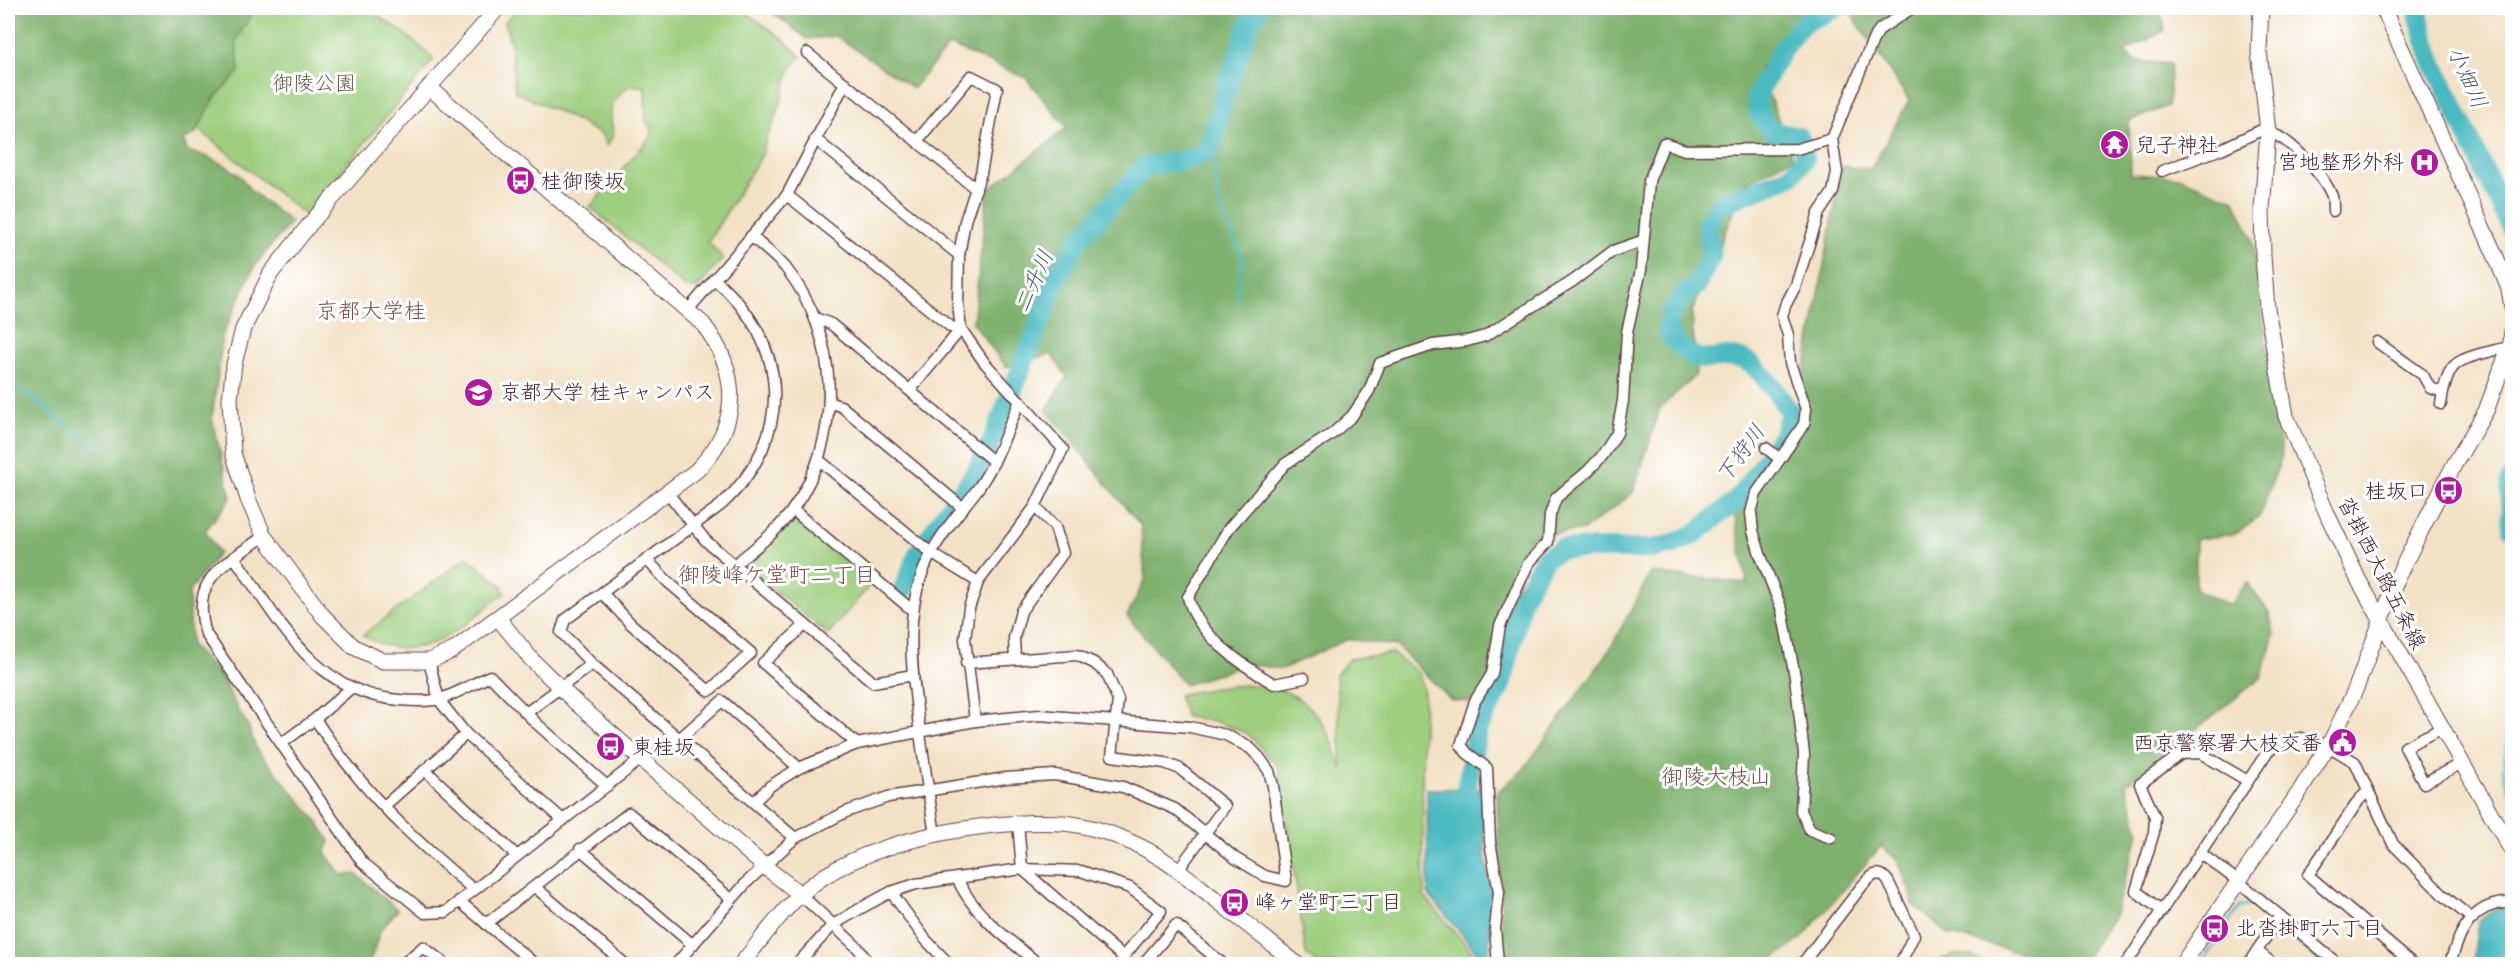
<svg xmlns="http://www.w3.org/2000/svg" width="2520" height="972" viewBox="0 0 2520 972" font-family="Mynerve,'Klee One',sans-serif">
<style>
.green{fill:#9dce7e;stroke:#747654;stroke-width:1.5}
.forest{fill:#7eb16d;stroke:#64684c;stroke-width:1.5}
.water{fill:#4abac1;stroke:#4a6c76;stroke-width:1.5}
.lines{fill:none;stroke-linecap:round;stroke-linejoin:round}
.stream{stroke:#4abac1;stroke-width:3}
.river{stroke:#4abac1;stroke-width:20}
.street-casing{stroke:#633c42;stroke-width:13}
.secondary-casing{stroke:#633c42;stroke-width:17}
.street{stroke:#fff;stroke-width:10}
.secondary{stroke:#fff;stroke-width:15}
.labels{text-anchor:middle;stroke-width:6;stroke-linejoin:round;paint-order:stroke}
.park-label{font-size:21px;fill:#675c48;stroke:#fff}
.poi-label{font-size:21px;fill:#4a1f2b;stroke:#fff;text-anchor:start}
.street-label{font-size:21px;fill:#4a1f2b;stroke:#fff}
.water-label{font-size:22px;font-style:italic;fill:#4a5d67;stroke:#fff}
.neighbourhood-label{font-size:22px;fill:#7b4e47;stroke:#fff}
</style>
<rect width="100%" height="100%" fill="#fff"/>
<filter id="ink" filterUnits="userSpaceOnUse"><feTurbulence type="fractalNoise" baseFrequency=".0167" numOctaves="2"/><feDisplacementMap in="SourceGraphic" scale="12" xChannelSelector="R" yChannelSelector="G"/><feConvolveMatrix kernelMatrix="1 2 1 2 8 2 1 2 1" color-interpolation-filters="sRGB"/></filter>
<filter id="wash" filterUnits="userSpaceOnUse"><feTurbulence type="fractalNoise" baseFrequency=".008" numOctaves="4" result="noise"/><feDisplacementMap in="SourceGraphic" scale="24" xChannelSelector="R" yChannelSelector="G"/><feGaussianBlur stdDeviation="1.35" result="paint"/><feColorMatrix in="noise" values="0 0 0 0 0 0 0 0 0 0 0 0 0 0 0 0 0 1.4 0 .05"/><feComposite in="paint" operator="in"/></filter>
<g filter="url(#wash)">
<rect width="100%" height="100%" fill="#f2e1c4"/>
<!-- green -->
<g class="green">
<polygon points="255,8 366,8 403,32 434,59 305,215 198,129 214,99 239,71 236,41"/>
<path d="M 517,8 L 740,8 L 782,38 L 801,57 C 783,71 786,93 778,111 C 773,127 764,138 762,155 L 708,242 L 723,258 L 697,289 L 685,287 L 590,207 L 653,134 L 646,120 L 645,87 L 630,85 C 610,102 607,108 614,133 L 607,146 L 602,135 L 574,119 L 515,92 L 511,45 L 505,22 Z"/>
<polygon points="792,522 796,522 871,584 828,634 748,568 748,562 774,542"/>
<path d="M 467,557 L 501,585 L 505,593 C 469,620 433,660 385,645 C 377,642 370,641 363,635 Z"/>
<path d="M 1392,653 L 1419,673 L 1424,693 L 1422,770 L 1424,896 L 1478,959 L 1479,964 L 1318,964 L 1306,954 L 1279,768 L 1247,733 L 1214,721 L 1186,717 L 1178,695 C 1239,684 1294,668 1329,735 C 1335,746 1337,759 1342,770 L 1336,675 L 1349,659 Z"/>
<polygon points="1959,954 1970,956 1989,964 1936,964 1942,959"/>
</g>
<!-- forest -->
<g class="forest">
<polygon points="8,8 255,8 236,41 239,71 214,99 195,134 183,140 188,151 205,156 228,167 240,176 251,191 291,222 255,265 223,334 212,419 231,498 205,531 219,553 189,591 191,645 222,678 238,710 248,725 256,749 318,822 330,841 325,853 342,875 356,874 398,910 381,929 369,964 8,964"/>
<polygon points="767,8 1816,8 1759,69 1793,158 1745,183 1692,312 1696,375 1660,408 1633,493 1584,530 1531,537 1481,703 1451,700 1397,646 1348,639 1282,669 1247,664 1185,685 1127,616 1145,580 1141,526 1046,410 1067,377 1051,354 1006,367 973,323 988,190 1067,128 1026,78 949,45 913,88 836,36 807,39"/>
<polygon points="1851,8 2160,8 2165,30 2124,52 2136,61 2171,64 2168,106 2129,121 2131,174 2179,177 2235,200 2252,238 2282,456 2259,517 2236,534 2196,539 2196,590 2230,605 2247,582 2269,612 2274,634 2261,678 2126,784 2139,832 2114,916 2084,960 2065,964 1947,934 1914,905 1899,862 1881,846 1801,939 1766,964 1511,964 1503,949 1497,792 1523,770 1607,654 1651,573 1747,583 1734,513 1795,425 1842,166 1871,169 1909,100 1849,10"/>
</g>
<!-- water -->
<g class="water">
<polygon points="1427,789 1483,789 1485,853 1492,896 1489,955 1480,956 1428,894"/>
<polygon points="2506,907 2512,910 2512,942 2501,964 2469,964 2473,963 2478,922 2495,909"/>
</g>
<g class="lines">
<!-- stream -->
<g class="stream">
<polyline points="1212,140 1215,181 1219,203 1243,259 1238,283 1238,298"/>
<path d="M 8,387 C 30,390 41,405 58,419 C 71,429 86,439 101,448"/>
<polyline points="2512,712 2503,769 2512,798"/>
<polyline points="1483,956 1486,964"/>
<polyline points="2201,964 2239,907 2252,904 2323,964"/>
</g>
<!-- river -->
<g class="river">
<polyline points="2419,8 2419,19 2433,62 2512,229"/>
<polyline points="2512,477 2510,483 2512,528"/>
<polyline points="903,590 919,552 944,515 972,478 992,441 1047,305 1054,282 1080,238 1146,166 1195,158 1211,145 1227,84 1238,57 1248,25 1259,8"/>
<path d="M 1466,792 L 1477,730 L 1502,685 L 1522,598 L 1545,558 L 1561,549 L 1652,549 L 1674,544 L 1696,533 L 1738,499 L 1784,434 L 1790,414 C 1782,399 1758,364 1742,359 C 1728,354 1718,360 1705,359 C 1687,357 1678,345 1668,333 L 1670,316 L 1682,297 L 1696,286 L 1711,257 L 1707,224 L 1719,205 L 1791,176 L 1804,160 L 1804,147 L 1799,137 L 1774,132 L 1759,115 L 1757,94 L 1786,44 L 1803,23 L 1836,8"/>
</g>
</g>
</g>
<g filter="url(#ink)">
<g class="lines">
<defs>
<g id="street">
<polyline points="807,53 976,189"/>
<path d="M 2268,132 C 2289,137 2324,176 2332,196 C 2333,200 2333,206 2333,211"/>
<polyline points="815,139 959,255"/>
<polyline points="917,141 971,76 997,89 981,173 965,221 959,255 958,304 961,329 984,362 1063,449 1035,507 978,582 969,608 965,639 975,721"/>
<polyline points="2162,171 2221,149 2268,127"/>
<polyline points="787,195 951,327 961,329"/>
<path d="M 714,279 C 791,343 795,437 721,505 L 565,620 L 561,632 L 592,664 L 795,838"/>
<polyline points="687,311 787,195 845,83"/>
<polyline points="815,318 831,324 994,462"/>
<path d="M 2377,342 L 2423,375 L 2430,388 L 2443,392 C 2446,383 2447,372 2455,365 C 2464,356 2496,350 2509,347"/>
<polyline points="910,390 961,329"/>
<polyline points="830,403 841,406 963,508"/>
<polyline points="2441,404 2443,392"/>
<polyline points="1766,448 1779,458"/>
<polyline points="819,460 931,553 978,582"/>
<polyline points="667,492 706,541 873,682 913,675"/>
<polyline points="793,510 912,610"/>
<path d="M 264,536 C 225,565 189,577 206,634 L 362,862 L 425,913 L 446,912 L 641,759"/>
<path d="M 234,557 C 279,620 314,693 399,700 C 412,701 429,702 440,699 C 457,694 474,683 490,676 L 536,723 L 607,786"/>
<path d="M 734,565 C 755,548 778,531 793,509 C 844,437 840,335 785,267 C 775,256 762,246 751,236"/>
<polyline points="602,593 631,624 709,691 751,653 668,582 647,560"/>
<polyline points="805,625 763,663 857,744"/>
<polyline points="1015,659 1014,638 1021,611 1063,553 1055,527 1035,507"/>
<polyline points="429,661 439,700 466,734 563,820"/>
<polyline points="966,663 1077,655 1094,663 1107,674 1118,700 1112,756 1165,763 1180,769 1225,806 1178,870"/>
<path d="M 1304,678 L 1274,684 C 1242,665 1197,635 1188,597 L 1229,528 L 1285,464 L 1332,434 L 1352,416 L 1369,391 L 1380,363 L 1433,345 L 1467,341 L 1485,336 L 1573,281 L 1613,251 L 1642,241"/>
<polyline points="526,713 592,664"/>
<path d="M 315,719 C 326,735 336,751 348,765 C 384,812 429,852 474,890"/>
<polyline points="2442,728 2405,747 2424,783 2462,763"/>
<polyline points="679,739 722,701 799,768"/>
<polyline points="282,743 315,719 351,688"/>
<polyline points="425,770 517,856"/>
<polyline points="2368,791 2359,800 2308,875 2413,964"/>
<polyline points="384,806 466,734"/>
<path d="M 935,835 C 929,796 923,757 918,718 C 911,662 903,606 931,554 C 943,530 963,509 979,487 C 997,461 1007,430 1020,401"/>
<polyline points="1831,838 1810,830 1801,811 1804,754 1795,677 1782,610 1760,554 1753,531 1751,513 1756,494 1804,424 1806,409 1790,363 1788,335 1782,316 1785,306 1796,285 1819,213 1833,192 1837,172 1832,139"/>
<polyline points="580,849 693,945"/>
<polyline points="2200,853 2238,881 2338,964"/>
<path d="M 957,878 C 973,915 1008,939 1039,964"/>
<polyline points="535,887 625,964"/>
<polyline points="891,892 926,940 949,964"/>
<polyline points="800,894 858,948 869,964"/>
<polyline points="459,901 535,964"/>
<polyline points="2162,911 2136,891 2154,832 2155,817 2140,784 2181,754 2200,753 2248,781"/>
<polyline points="486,924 629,813 731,899"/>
<polyline points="2257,951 2273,964"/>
<polyline points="403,964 423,947 445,964"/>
<polyline points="676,964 747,882 795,838 846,812 888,797 1006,778 1055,775 1123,787 1175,809 1235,858 1265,876 1286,881 1273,786 1269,771 1259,757 1250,748 1226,735 1190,727 1040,715 975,721 857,744 799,768 770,786 754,802"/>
<polyline points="797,964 833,925 863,907 891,892 916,884 957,878 1022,869 1081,871 1130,888 1161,911 1123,957 1022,869 1018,823"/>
<polyline points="1143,964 1176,925 1223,964"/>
<polyline points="1498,964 1495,929 1499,892 1490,842 1487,768 1467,753 1461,745 1475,701 1492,674 1500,626 1528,564 1548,542 1550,515 1556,498 1588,471 1603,455 1617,433 1623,401 1627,332 1641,270 1649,181 1664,143 1685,150 1797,149 1832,139 1873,40 1880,29 1912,8"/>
<path d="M 1802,964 L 1862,886 C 1871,876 1878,868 1888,881 L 1914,935 L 1900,964"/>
<polyline points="2126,964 2268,751 2280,743 2301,738 2328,746 2355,762 2393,844 2442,894 2472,919"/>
<polyline points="2248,964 2280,916"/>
<path d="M 2450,964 C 2459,932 2473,901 2512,903"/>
</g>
<g id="secondary">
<polyline points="2261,8 2259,51 2268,132 2262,209 2263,256 2267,309 2286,416 2328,516 2359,581 2512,851"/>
<polyline points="2383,8 2496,257 2509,289 2512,307"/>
<path d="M 430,88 L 703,324 C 741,374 741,426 696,471 L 452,651 L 429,661 L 383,661 L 354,647 L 323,616 L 264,536 L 248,499 L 233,453 L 230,399 L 234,364 L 243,329 L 271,273 L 310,224 L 498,8"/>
<polyline points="498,618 532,660 574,701 764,866 800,894"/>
<path d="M 741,964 C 760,942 778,915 800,895 C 858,840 986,819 1063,823 C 1088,825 1114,834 1137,845 C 1167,859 1192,881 1219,902 C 1245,923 1271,943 1297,964"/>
<polyline points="2182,964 2300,791 2332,739 2356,688 2398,576 2454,465 2486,411 2511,343 2512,329"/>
</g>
</defs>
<!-- street casing -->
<use href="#street" class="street-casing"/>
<!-- secondary casing -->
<use href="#secondary" class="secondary-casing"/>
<!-- street -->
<use href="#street" class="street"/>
<!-- secondary -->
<use href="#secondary" class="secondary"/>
</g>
</g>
<!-- icons -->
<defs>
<symbol id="temple-disc" viewBox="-11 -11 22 22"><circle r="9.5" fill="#b5179e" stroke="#fff"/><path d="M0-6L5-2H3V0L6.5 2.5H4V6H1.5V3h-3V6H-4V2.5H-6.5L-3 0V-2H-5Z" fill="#fff"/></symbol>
<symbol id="hospital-disc" viewBox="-11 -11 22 22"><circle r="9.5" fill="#b5179e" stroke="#fff"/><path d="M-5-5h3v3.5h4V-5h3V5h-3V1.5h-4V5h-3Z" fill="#fff"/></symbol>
<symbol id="bus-disc" viewBox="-11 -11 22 22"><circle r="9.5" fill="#b5179e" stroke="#fff"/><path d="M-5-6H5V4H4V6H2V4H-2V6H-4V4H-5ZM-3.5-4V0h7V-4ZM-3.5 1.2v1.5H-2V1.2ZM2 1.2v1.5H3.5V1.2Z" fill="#fff"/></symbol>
<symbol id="university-disc" viewBox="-11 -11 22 22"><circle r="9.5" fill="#b5179e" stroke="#fff"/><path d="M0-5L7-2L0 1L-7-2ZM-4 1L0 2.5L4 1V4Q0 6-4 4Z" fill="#fff"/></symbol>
<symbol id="civic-disc" viewBox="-11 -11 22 22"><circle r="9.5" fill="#b5179e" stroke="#fff"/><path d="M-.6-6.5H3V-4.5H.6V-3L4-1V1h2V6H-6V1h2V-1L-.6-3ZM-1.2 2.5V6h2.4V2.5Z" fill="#fff"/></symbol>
</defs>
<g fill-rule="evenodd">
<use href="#temple-disc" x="2098" y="128" width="33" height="33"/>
<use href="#hospital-disc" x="2408" y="146" width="33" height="33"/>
<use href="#bus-disc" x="504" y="164" width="33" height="33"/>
<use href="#university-disc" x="462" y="376" width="33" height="33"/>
<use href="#bus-disc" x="2432" y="474" width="33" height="33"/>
<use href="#civic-disc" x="2326" y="726" width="33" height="33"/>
<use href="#bus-disc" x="594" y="730" width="33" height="33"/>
<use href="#bus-disc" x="1218" y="886" width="33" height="33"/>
<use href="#bus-disc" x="2198" y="912" width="33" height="33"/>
</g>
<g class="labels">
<!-- park labels -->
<g class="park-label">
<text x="314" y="90">御陵公園</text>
</g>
<!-- poi labels -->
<g class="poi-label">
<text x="2135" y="152">兒子神社</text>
<text x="2404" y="169" text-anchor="end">宮地整形外科</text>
<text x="541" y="188">桂御陵坂</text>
<text x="500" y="399">京都大学 桂キャンパス</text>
<text x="2428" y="498" text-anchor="end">桂坂口</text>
<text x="2322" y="750" text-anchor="end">西京警察署大枝交番</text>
<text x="632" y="754">東桂坂</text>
<text x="1255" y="909">峰ヶ堂町三丁目</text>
<text x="2236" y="935">北沓掛町六丁目</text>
</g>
<!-- street labels -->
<g class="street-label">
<text transform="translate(2382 573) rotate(63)" y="7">沓掛西大路五条線</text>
</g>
<!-- water labels -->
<g class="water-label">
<text transform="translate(2468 77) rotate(66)" y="8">小畑川</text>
<text transform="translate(1033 281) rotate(-66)" y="8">二升川</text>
<text transform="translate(1740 453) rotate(-54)" y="8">下狩川</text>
</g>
<!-- neighbourhood labels -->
<g class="neighbourhood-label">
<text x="371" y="318">京都大学桂</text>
<text x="777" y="582">御陵峰ケ堂町二丁目</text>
<text x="1716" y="784">御陵大枝山</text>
</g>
</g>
<!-- margin -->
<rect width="2520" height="972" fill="none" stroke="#fff" stroke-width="30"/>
</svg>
